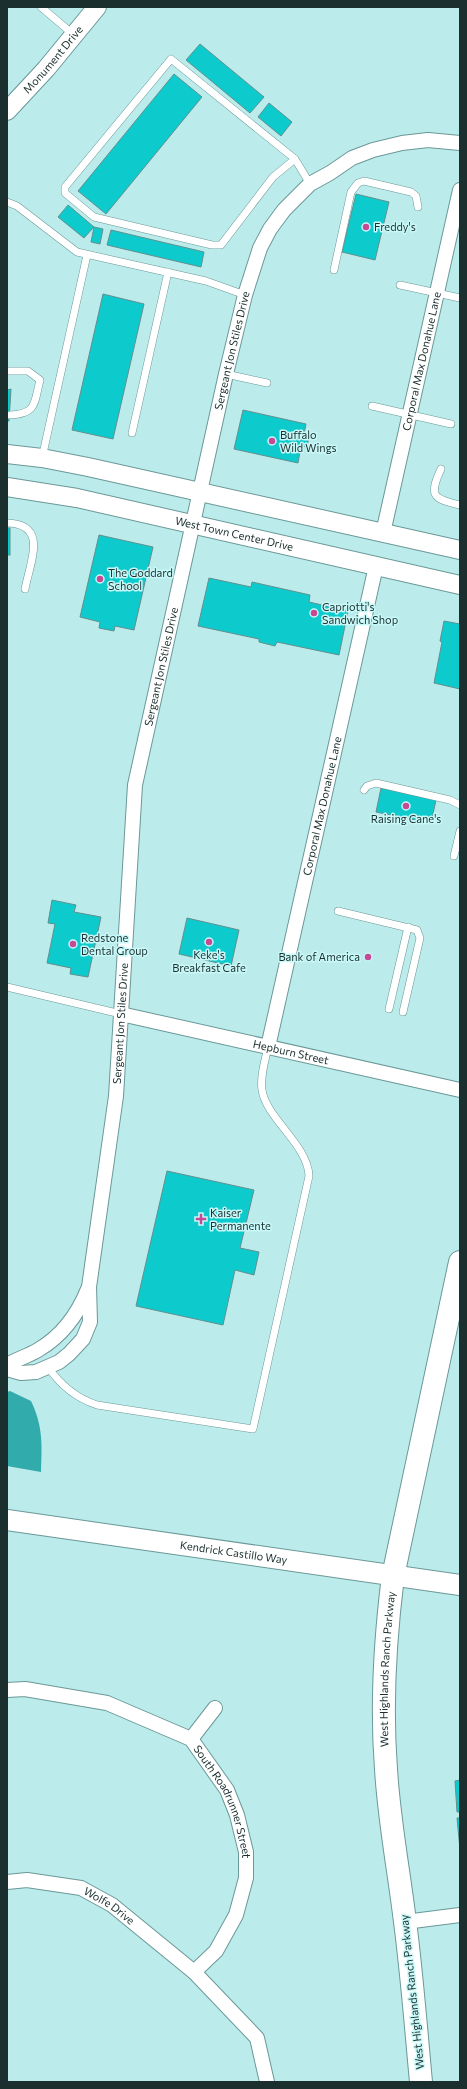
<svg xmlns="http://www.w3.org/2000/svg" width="467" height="2089" viewBox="0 0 467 2089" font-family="Commissioner,sans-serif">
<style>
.water{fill:#32abac}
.building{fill:#0dcbcd;stroke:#628f8f}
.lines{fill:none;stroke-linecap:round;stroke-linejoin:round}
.service-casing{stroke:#6b9898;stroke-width:8}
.minor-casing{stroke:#6b9898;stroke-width:16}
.tertiary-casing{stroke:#6b9898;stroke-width:20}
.secondary-casing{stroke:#6b9898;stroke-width:22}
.primary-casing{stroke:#6b9898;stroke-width:24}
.service{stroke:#fff;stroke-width:7}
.minor{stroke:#fff;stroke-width:14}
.tertiary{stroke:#fff;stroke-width:18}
.secondary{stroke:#fff;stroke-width:20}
.primary{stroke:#fff;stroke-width:22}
.poi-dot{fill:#c74996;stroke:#c8f8f8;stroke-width:1.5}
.labels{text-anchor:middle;stroke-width:3;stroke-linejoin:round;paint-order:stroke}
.street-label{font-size:11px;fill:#1c2f2f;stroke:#c8f8f8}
.poi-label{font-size:11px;fill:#1c2f2f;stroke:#c8f8f8;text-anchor:start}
</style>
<rect width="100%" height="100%" fill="#bbebea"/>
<!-- water -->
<path class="water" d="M 10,1391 L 31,1401 C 43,1426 42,1444 41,1472 L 7,1466 L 7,1392 Z"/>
<!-- building -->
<g class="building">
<polygon points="200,44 264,97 250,113 186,60"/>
<polygon points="174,74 202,97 106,214 78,191"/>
<polygon points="269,103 292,122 281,136 258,117"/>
<polygon points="356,194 389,202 375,260 342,252"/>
<polygon points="68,205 94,227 84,238 58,217"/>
<polygon points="94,227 103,229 100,244 91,242"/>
<polygon points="111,230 204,252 201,267 107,245"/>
<polygon points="103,294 144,304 113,439 72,430"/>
<polygon points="11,389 9,421 7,421 7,390"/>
<polygon points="243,410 306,424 304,434 309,436 307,447 301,446 298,463 234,449"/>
<rect x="7" y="528" width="3" height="27"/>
<polygon points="99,535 153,547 134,630 115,626 114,631 99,628 100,622 80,617"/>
<polygon points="209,578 251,587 252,582 310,595 309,602 348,611 339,655 277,642 275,646 259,642 259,639 198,626"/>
<polygon points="444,621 460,624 460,689 434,683 442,642 440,641"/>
<polygon points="381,788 436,800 431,823 376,812"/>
<polygon points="52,900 76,905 74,912 101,917 88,977 70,974 71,968 47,963 55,924 48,923"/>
<polygon points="187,918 239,930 231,966 179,954"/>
<polygon points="167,1171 254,1190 240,1248 259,1252 254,1275 235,1270 223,1325 136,1306"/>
<polygon points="460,1780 460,1812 457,1812 455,1781"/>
<polygon points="457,1818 460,1818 460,1850"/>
</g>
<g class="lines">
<defs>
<g id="service">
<polyline points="41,7 74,35"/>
<polyline points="295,159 273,177 221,245 212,245 94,217 65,193 65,187 171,59 295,159 310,184"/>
<polyline points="7,202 17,206 77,252 206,281 245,295"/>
<polyline points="334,270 351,192 358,183 364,181 411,192 416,196 418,207"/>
<polyline points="400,285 460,298"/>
<path d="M 7,371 L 28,371 L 40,380 C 34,403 37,414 10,415"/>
<polyline points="226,374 267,383"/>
<polyline points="372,406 451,424"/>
<polyline points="132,433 168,272"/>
<polyline points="42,458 87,255"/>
<path d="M 441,469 C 429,495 432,499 460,505"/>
<path d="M 7,523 C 49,524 30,562 25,589"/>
<polyline points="364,790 367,786 376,783 450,800 460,805"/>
<polyline points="454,856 460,831"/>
<polyline points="338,911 417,930 420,938 403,1012"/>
<polyline points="7,987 121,1014"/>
<polyline points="389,1009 408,927"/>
<path d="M 48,1367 C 61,1386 76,1398 97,1405 L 253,1429 L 309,1176 C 308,1145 266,1118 262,1090 C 260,1076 265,1061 268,1047"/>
</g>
<g id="minor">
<path id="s1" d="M 383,533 L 460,190"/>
<path id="s2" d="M 121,1014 L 460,1090"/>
<path id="s3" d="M 268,1047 L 376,566"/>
<path d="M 7,1365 C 17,1359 28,1356 38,1350 C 62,1336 78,1314 88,1289"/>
<path id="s4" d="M 7,1369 L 21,1373 L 36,1372 L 59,1362 L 69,1354 L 83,1339 L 90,1322 L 89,1287 L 116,1096 L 135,785 L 226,374 L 245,295 L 260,248 L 270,229 L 284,210 L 310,184 L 330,173 L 352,158 L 373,150 L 402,143 L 428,140 L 460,143"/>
<path id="s5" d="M 7,1690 L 25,1689 L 107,1703 L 191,1739 L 227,1790 L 237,1815 L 246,1852 L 246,1878 L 236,1915 L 216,1951 L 194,1972"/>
<polyline points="191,1739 215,1708"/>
<path id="s6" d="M 7,1882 L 27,1880 L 81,1888 L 112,1905 L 194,1972 L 257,2038 L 267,2082"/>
<polyline points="405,1922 460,1915"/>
</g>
<g id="tertiary">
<path id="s7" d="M 7,111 L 46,69 L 97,7"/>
<polyline points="7,454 42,458 88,467 460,550"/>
<path id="s8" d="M 7,487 L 77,498 L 460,585"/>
</g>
<g id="secondary">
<path id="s9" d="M 7,1520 L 460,1585"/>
</g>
<g id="primary">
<path id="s10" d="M 421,2082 C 416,2029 412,1975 405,1922 C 399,1871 389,1821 386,1769 C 381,1705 385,1640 393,1576 L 460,1262"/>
</g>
</defs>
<!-- service casing -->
<use href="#service" class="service-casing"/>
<!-- minor casing -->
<use href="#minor" class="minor-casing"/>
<!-- tertiary casing -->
<use href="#tertiary" class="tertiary-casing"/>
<!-- secondary casing -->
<use href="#secondary" class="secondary-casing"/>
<!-- primary casing -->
<use href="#primary" class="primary-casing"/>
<!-- service -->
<use href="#service" class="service"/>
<!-- minor -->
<use href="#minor" class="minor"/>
<!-- tertiary -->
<use href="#tertiary" class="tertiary"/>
<!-- secondary -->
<use href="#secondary" class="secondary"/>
<!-- primary -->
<use href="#primary" class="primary"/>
</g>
<!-- markers -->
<g class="poi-dot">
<circle cx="366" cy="227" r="4"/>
<circle cx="272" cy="441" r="4"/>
<circle cx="100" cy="579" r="4"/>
<circle cx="314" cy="613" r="4"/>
<circle cx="406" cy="806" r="4"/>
<circle cx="209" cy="942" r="4"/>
<circle cx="73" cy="944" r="4"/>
<circle cx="368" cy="957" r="4"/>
<path d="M199 1213h4v4h4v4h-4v4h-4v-4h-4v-4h4z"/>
</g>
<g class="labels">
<!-- street labels -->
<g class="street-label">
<text dy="4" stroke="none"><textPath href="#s7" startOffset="69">Monument Drive</textPath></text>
<text dy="4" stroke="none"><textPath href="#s4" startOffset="1091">Sergeant Jon Stiles Drive</textPath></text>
<text dy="4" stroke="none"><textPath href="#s1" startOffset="176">Corporal Max Donahue Lane</textPath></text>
<text dy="4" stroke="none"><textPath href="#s8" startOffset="232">West Town Center Drive</textPath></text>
<text dy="4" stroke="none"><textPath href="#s4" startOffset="767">Sergeant Jon Stiles Drive</textPath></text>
<text dy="4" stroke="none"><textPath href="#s3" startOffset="247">Corporal Max Donahue Lane</textPath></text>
<text dy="4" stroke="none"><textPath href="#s4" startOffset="407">Sergeant Jon Stiles Drive</textPath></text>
<text dy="4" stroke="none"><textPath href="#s2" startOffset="174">Hepburn Street</textPath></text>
<text dy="4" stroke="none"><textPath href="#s9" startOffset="229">Kendrick Castillo Way</textPath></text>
<text dy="4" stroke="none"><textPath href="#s10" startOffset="415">West Highlands Ranch Parkway</textPath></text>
<text dy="4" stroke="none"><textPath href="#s5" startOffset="264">South Roadrunner Street</textPath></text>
<text dy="4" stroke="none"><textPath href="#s6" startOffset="108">Wolfe Drive</textPath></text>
<text transform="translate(412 1992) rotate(-96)" y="4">West Highlands Ranch Parkway</text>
</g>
<!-- poi labels -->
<g class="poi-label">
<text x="374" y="231">Freddy's</text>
<text x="280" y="439">Buffalo<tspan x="280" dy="13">Wild Wings</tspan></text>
<text x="108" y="577">The Goddard<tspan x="108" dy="13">School</tspan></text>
<text x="322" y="611">Capriotti's<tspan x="322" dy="13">Sandwich Shop</tspan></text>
<text x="406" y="823" text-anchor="middle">Raising Cane's</text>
<text x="81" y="942">Redstone<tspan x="81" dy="13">Dental Group</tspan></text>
<text x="209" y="959" text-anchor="middle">Keke's<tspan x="209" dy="13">Breakfast Cafe</tspan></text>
<text x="360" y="961" text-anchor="end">Bank of America</text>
<text x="210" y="1217">Kaiser<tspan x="210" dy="13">Permanente</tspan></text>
</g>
</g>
<!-- border -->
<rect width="467" height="2089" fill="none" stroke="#1c2f2f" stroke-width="16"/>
</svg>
